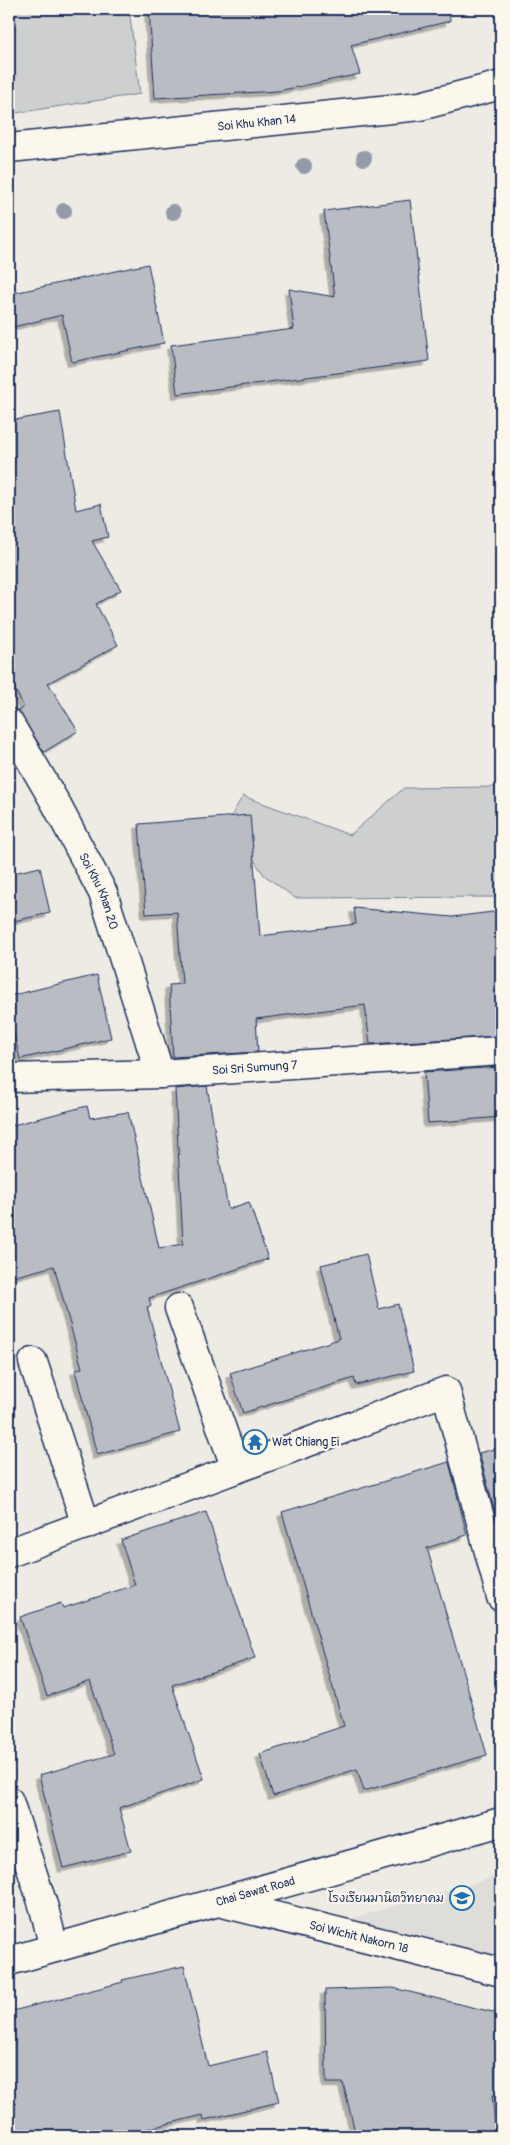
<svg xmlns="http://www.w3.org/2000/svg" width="510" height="2145" viewBox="0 0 510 2145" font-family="Pangolin,'Playpen Sans Thai',sans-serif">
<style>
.built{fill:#deddda}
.green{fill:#cecfcf;stroke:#747f96}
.building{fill:#b9bcc3;stroke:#1b2f5e;filter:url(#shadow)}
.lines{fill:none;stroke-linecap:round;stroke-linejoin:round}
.minor-casing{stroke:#1b2f5e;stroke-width:31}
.minor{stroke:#fbf7ec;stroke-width:28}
.tree{fill:#939aaa}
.labels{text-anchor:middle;stroke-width:4.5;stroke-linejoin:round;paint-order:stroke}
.street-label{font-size:12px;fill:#1b2f5e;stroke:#fbf7ec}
.poi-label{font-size:12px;fill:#1b2f5e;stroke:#fbf7ec;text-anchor:start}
</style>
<defs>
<filter id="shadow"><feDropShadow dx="-4.5" dy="4.5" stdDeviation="0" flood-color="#0004"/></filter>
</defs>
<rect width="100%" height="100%" fill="#eeebe4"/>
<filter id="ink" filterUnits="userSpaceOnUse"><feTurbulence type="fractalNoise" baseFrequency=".02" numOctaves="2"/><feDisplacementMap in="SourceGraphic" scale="10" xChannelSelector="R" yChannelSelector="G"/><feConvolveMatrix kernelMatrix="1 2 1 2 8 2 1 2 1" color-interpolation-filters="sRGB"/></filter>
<g filter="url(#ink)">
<!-- built -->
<polygon class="built" points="501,1875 501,1960 343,1921"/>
<!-- green -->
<g class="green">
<polygon points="9,9 127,9 130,17 140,94 9,114"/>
<polygon points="501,787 501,897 295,898 264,875 228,821 243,796 350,835 404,788"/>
</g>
<!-- building -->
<g class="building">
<polygon points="149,9 449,9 450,21 351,45 360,74 278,91 155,98"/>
<polygon points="410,200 429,361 177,394 171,345 294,329 289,289 335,297 324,211"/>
<polygon points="148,264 164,343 72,362 62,315 9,328 9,294"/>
<polygon points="60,412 76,510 101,504 108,537 92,541 121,590 96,604 118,645 48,683 78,731 44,752 18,711 24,707 9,678 9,518 13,515 9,489 9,421"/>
<polygon points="250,815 260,936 356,924 354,908 452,917 501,911 501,1036 370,1044 365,1005 256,1019 258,1052 173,1057 169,985 182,984 177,912 146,914 139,824"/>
<polygon points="40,867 50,913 9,922 9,874"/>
<polygon points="97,975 111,1038 20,1059 9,1013 9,996"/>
<polygon points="501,1067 501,1117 428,1123 424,1072"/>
<polygon points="207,1086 228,1209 249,1202 268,1259 149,1298 151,1306 147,1307 180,1432 97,1455 75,1370 82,1368 54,1266 9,1278 9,1126 87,1106 90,1118 128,1112 159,1248 183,1244 175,1089"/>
<polygon points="366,1254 379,1309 398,1304 414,1371 356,1385 354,1378 243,1413 230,1373 339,1339 321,1265"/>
<polygon points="501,1447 501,1514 496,1516 479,1453"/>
<polygon points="449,1462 467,1535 427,1548 487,1755 364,1791 357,1769 273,1796 260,1754 344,1726 282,1512"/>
<polygon points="206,1512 255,1658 172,1685 204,1779 119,1808 131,1851 63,1868 39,1775 114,1754 90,1681 47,1696 20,1617 61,1603 63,1608 135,1585 121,1540"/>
<polygon points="184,1966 208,2066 267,2052 279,2102 204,2120 203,2115 139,2131 141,2136 16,2136 9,2109 9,2012 123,1982 122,1980"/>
<polygon points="393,1988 501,2014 501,2098 492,2095 496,2136 356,2136 343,2083 326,2083 325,1990"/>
</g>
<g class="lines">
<defs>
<g id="minor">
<path id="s1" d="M 9,148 L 420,106 L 501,85"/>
<path id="s2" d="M 9,723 L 55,802 L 103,893 L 160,1074"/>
<path id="s3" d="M 9,1078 L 160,1074 L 501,1051"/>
<polyline points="179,1308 236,1469"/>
<polyline points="33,1362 86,1525"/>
<polyline points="9,1553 446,1391 501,1597"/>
<polyline points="9,1801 44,1908 54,1948"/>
<path id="s4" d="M 218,1902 L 501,1972"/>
<path id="s5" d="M 9,1961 L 501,1822"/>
</g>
</defs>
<!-- minor casing -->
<use href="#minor" class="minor-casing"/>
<!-- minor -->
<use href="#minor" class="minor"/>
</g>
<!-- trees -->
<g class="tree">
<circle cx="364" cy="158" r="8"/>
<circle cx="304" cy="166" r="8"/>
<circle cx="64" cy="211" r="8"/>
<circle cx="173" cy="212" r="8"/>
</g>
</g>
<!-- icons -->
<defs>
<symbol id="temple-ring" viewBox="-11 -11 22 22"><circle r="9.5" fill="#fbf7ec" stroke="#1f6fb2" stroke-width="1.5"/><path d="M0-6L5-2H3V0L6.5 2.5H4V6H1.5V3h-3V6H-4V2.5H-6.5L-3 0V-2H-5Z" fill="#1f6fb2"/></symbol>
<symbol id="school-ring" viewBox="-11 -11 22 22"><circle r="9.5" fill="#fbf7ec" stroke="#1f6fb2" stroke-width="1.5"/><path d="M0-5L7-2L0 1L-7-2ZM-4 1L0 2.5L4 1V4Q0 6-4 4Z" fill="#1f6fb2"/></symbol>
</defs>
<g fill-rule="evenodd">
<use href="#temple-ring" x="241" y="1428" width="28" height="28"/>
<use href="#school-ring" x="448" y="1884" width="28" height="28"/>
</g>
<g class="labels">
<!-- street labels -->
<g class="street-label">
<text dy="4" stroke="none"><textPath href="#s1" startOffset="249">Soi Khu Khan 14</textPath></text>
<text dy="4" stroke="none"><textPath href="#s2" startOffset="191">Soi Khu Khan 20</textPath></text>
<text dy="4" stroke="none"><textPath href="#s3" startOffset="246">Soi Sri Sumung 7</textPath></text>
<text dy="4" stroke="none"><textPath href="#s5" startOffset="256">Chai Sawat Road</textPath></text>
<text dy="4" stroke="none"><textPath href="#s4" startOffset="145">Soi Wichit Nakorn 18</textPath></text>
</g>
<!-- poi labels -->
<g class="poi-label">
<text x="272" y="1446">Wat Chiang Ei</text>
<text x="444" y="1902" text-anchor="end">โรงเรียนมานิตวิทยาคม</text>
</g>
</g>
<!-- margin -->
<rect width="510" height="2145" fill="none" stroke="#fbf7ec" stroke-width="30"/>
<rect x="15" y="15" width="480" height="2115" fill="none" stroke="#1b2f5e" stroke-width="2" filter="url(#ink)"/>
</svg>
